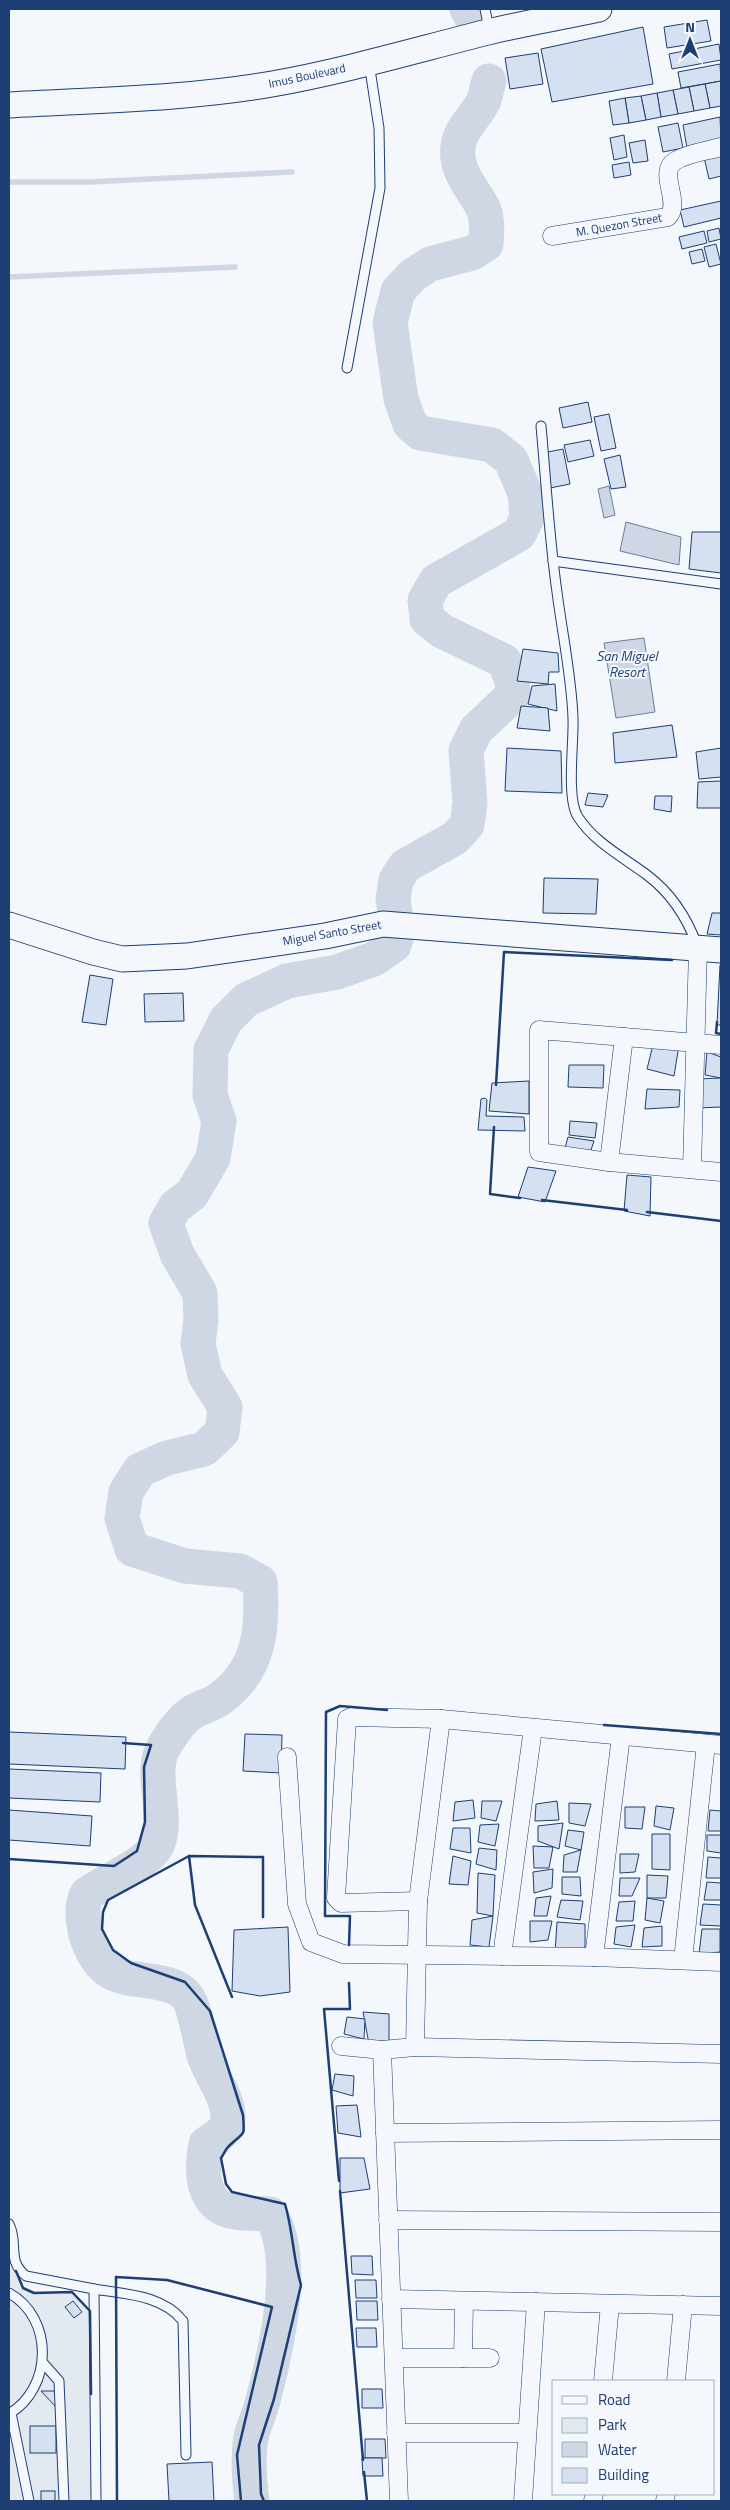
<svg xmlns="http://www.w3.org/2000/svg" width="730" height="2510" viewBox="0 0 730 2510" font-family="'Titillium Web',sans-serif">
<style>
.green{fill:#e3e9f0;stroke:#687fa3}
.water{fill:#cfd7e4;stroke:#687fa3}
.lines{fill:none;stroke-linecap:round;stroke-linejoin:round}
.stream{stroke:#cfd7e4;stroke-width:5.5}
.river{stroke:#cfd7e4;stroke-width:35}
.building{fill:#d5e0f0;stroke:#1d3f73}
.service-casing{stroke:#1d3f73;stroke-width:11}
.minor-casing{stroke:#1d3f73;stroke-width:19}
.secondary-casing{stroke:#1d3f73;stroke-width:27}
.service{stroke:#f4f7fb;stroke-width:9}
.minor{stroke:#f4f7fb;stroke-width:18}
.secondary{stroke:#f4f7fb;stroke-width:25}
.wall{stroke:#1d3f73;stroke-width:2.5}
.labels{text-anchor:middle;stroke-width:4;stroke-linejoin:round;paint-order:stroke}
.street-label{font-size:12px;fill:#1d3f73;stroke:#f4f7fb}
.water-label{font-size:14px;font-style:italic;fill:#1d3f73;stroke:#f4f7fb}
</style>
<rect width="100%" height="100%" fill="#f4f7fb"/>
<!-- green -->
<polygon class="green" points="9,2250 23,2288 34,2293 72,2292 90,2311 92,2501 9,2501"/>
<!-- water -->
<g class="water">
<polygon points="609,486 615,515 604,518 598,489"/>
<polygon points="626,522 681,537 679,565 620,551"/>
<polygon points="644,638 655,712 616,718 604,643"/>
</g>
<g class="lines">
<!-- stream -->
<g class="stream">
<polyline points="9,182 89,182 292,172"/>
<polyline points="9,277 235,267"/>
</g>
<!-- river -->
<g class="river">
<polyline points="467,9 469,13"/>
<path d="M 252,2501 C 249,2479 247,2455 252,2433 C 255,2423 259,2414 262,2404 C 275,2355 299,2259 270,2214 C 259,2213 247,2214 235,2212 C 201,2207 201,2171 206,2144 C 216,2137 227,2132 228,2119 C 229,2098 212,2077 205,2058 C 201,2045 199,2031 195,2017 C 193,2008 189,1996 181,1991 C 162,1977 129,1983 111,1972 C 89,1960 76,1915 87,1894 C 106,1881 140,1867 154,1850 C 172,1826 150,1779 161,1753 C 166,1741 180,1721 190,1714 C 199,1707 212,1705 221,1698 C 261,1668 263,1627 260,1582 L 240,1571 L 185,1566 L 132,1549 L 122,1518 L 126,1492 L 140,1470 L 167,1458 L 204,1449 L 222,1432 L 225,1407 L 205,1375 L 198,1344 L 201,1319 L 200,1293 L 177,1254 L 166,1223 L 175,1207 L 192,1194 L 213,1158 L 219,1121 L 210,1095 L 211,1050 L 226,1020 L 246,1000 L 287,981 L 337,972 L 374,959 L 394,945 L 398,932 L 393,899 L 396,880 L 405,866 L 455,838 L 467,825 L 470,803 L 466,750 L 476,730 L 513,695 L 512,680 L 504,661 L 442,631 L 427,619 L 425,600 L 436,581 L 519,534 L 527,518 L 525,493 L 511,460 L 492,445 L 420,433 L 410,424 L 401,399 L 390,323 L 398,291 L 412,276 L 430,264 L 472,253 L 486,244 C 487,231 488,217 482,206 C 471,186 455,171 458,147 C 459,129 477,116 484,100 C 486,94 487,87 489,81"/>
</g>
</g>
<!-- building -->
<g class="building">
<polygon points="707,20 711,41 667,48 664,27"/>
<polygon points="643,27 653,84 552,102 541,49"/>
<polygon points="719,44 721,60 672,69 669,54"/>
<polygon points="538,53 543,84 510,89 505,58"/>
<polygon points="720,64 721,81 681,88 678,72"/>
<polygon points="721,81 721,106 710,108 705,84"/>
<polygon points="705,84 710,108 694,111 689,87"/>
<polygon points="689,87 694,111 678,114 673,90"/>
<polygon points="673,90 678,114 661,117 657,93"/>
<polygon points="657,93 661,117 646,120 641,96"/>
<polygon points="641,96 646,120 629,123 625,98"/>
<polygon points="625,98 629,123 613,125 609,101"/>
<polygon points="720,117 721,141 687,148 683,125"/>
<polygon points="678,123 683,148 663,152 658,127"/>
<polygon points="624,135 627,157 614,160 610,138"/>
<polygon points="645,140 648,161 633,163 629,143"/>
<polygon points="721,154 721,176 709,179 704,157"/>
<polygon points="629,162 631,175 614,178 612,165"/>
<polygon points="721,201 721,218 684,227 680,210"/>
<polygon points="719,228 721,239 709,242 707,231"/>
<polygon points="704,231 707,243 682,249 679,237"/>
<polygon points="716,244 721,264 709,267 704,247"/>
<polygon points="702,249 705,261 692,264 689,252"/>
<polygon points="588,402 592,422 563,428 559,408"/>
<polygon points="609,414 616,448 601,451 594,417"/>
<polygon points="590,440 594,456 568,462 564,445"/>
<polygon points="563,449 570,484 550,488 543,453"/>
<polygon points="620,455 626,487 611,489 604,459"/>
<polygon points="692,532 721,532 721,573 689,569"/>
<polygon points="523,649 558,653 559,672 549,672 548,684 517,681"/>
<polygon points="555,684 557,711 528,704 532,686"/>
<polygon points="521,706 548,708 550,731 517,728"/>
<polygon points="672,725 677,757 615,763 613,733"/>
<polygon points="507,748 561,751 562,793 505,791"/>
<polygon points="721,748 721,777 699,779 696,752"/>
<polygon points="721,781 721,808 697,808 698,782"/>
<polygon points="588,793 608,795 603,807 585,805"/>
<polygon points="655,796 672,796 671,812 654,809"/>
<polygon points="544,878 598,879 596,914 543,913"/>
<polygon points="712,913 721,913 721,935 707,934"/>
<polygon points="720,965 721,965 721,1025 717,1025"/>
<polygon points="90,975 113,979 106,1025 82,1022"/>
<polygon points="183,993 184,1021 145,1022 144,994"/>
<polygon points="653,1045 679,1045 674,1076 647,1069"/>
<polygon points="707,1052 721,1057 721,1078 705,1075"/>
<polygon points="569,1065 604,1065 603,1088 568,1087"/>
<polygon points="721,1078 721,1107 697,1108 698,1079"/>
<polygon points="529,1081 529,1114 489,1111 492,1083"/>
<polygon points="647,1089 680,1090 679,1107 645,1109"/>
<polygon points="485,1098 487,1100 486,1116 524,1117 525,1131 478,1130 481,1099"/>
<polygon points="570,1121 597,1123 595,1138 569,1135"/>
<polygon points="568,1137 594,1141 590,1153 565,1148"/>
<polygon points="528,1167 556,1171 545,1202 518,1197"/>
<polygon points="627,1175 651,1177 650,1216 624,1211"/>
<polygon points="9,1732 126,1737 125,1769 9,1764"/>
<polygon points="245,1734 282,1735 281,1773 243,1771"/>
<polygon points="9,1769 101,1773 100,1802 9,1798"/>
<polygon points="473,1800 475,1818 453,1821 455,1802"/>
<polygon points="482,1801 502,1801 496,1821 481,1818"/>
<polygon points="557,1801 559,1820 535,1821 536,1804"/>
<polygon points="569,1803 591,1804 585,1826 569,1823"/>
<polygon points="656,1806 674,1808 670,1830 654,1826"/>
<polygon points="625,1807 645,1807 642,1829 625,1828"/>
<polygon points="9,1810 92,1816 90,1846 9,1840"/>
<polygon points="710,1810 721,1811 721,1831 708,1831"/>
<polygon points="563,1823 559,1849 538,1841 538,1826"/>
<polygon points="499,1824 495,1846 478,1842 480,1825"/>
<polygon points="453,1828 470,1828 471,1853 450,1849"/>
<polygon points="568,1830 584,1832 581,1850 565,1846"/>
<polygon points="652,1834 670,1834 670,1870 652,1869"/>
<polygon points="707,1835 721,1835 721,1853 707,1851"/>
<polygon points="533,1846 553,1847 549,1868 534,1868"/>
<polygon points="479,1848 497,1850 496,1870 476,1864"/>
<polygon points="581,1850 577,1872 563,1872 564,1855"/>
<polygon points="620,1854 639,1854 635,1872 620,1873"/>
<polygon points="453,1856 471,1861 468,1885 449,1884"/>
<polygon points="708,1857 721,1858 721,1878 706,1878"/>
<polygon points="553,1869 552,1888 534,1893 533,1872"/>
<polygon points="478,1873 495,1875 493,1916 477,1913"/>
<polygon points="647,1875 668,1876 666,1898 647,1898"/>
<polygon points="562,1877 580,1877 581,1896 562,1894"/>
<polygon points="620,1878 640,1878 632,1896 619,1896"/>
<polygon points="707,1882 721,1883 721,1900 704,1900"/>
<polygon points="551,1896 547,1916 534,1916 536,1898"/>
<polygon points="647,1898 664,1901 660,1923 645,1920"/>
<polygon points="561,1900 583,1901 580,1920 557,1917"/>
<polygon points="635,1901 633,1921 616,1921 619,1902"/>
<polygon points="703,1904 721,1905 721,1926 700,1925"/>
<polygon points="493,1916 489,1947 470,1945 472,1920"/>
<polygon points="530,1921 552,1921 548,1940 530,1942"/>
<polygon points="557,1922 585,1924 585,1952 555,1953"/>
<polygon points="635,1925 631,1947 614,1944 616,1927"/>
<polygon points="662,1926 662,1946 642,1947 644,1928"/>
<polygon points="288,1927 290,1992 260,1996 232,1991 234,1930"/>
<polygon points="702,1929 720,1929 720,1952 699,1954"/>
<polygon points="363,2012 389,2014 389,2044 369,2044"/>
<polygon points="347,2017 365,2019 364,2039 344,2034"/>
<polygon points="335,2074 354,2076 353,2096 332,2090"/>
<polygon points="357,2105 361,2137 338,2133 336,2106"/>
<polygon points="340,2158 364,2158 370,2189 340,2193"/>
<polygon points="351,2256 372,2256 373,2275 352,2274"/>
<polygon points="355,2280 376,2280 377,2298 356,2298"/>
<polygon points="73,2301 82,2312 74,2318 65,2307"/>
<polygon points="356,2301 377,2301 378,2320 357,2320"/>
<polygon points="356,2328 376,2328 377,2347 357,2347"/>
<polygon points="362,2389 382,2389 383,2408 362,2408"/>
<polygon points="41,2391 56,2391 56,2407"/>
<rect x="30" y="2426" width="26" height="27"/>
<polygon points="365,2439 385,2439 386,2458 365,2458"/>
<polygon points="362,2458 382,2458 383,2476 363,2476"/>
<polygon points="212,2462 214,2501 169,2501 167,2464"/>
<rect x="41" y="2491" width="14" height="10"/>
</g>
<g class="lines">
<defs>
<g id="service">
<polyline points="485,9 489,29"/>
<polyline points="347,368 380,188 379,128 369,63"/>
<path d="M 541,426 C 546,481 549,536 557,592 C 562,632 572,679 573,719 C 574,742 566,799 578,817 C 595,843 623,857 647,875 C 671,893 687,918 697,945"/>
<polyline points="553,561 721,584"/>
<path d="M 9,2224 C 19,2243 6,2260 26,2276 L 94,2289 L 96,2501"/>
<path d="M 94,2289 C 125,2294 163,2295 183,2321 L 186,2455"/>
<path d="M 9,2293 C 54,2318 53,2388 9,2414"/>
<polyline points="43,2363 59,2381 64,2501"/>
<polyline points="11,2413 29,2501"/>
</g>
<g id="minor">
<path d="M 552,236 L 668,217 C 682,203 657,172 675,161 C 688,153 707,151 721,147"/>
<polyline points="721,1045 539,1030 539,1152 609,1162 721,1172"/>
<polyline points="609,1162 624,1037"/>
<polyline points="692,1169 698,948"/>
<polyline points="287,1757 297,1904 311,1942 343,1954 594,1957 721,1962"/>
<polyline points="418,1901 341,1903 336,1898 347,1719 351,1717 441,1719 721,1745"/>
<polyline points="502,1956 533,1728"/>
<polyline points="594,1957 621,1736"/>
<polyline points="683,1960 706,1744"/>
<polyline points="341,2046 382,2050 415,2047 721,2054"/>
<polyline points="415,2047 418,1901 441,1719"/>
<polyline points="382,2050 399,2501"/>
<polyline points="385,2133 721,2130"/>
<polyline points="388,2220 721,2222"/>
<polyline points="391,2299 721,2306"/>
<polyline points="394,2358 490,2358"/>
<polyline points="463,2358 464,2301"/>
<polyline points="603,2381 610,2304"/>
<polyline points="676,2381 683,2305"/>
<polyline points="396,2433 527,2433"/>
<polyline points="523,2501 536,2302"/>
<polyline points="593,2501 594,2494"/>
<polyline points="665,2501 666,2494"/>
</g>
<g id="secondary">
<path d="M 9,105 C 96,100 185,99 272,84 C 345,71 416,50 488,32 C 525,23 562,17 599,9"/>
<polyline points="9,925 93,952 122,959 187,956 325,936 383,924 721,950"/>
</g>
</defs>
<!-- service casing -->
<use href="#service" class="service-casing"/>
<!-- minor casing -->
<use href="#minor" class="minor-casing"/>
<!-- secondary casing -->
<use href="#secondary" class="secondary-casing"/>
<!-- service -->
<use href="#service" class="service"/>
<!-- minor -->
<use href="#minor" class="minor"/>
<!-- secondary -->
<use href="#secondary" class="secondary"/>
<!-- wall -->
<g class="wall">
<polyline points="717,1022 716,1033 721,1034"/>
<polyline points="496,1085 504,952 672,960"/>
<polyline points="494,1127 490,1194 520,1198"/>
<polyline points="542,1200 627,1210"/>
<polyline points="647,1212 721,1221"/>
<polyline points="604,1725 721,1734"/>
<path d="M 189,1856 L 108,1900 L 103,1912 L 102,1929 L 113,1950 L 131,1963 L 185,1982 L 210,2011 L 243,2115 C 245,2139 244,2131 230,2145 C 226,2148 224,2154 221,2158 L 226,2184 L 232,2192 L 285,2204 C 293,2231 293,2258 301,2285 L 274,2399 L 259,2445 L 261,2494 L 264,2501"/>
<polyline points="9,1859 114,1866 137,1851 145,1822 144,1767 151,1745 123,1743"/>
<polyline points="349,1945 350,1916 325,1916 326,1712 340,1706 387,1710"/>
<polyline points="232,1997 195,1905 189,1856 263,1857 263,1917"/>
<polyline points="339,2181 324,2009 350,2009 349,1983"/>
<polyline points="340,2191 363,2460"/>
<polyline points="16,2271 23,2288 34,2293 72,2292 90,2311 91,2394"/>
<polyline points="364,2472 367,2501"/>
<polyline points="117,2501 116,2277 167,2280 272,2307 237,2455 241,2501"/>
</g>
</g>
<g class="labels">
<!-- street labels -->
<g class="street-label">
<text transform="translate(307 76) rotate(-12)" y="4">Imus Boulevard</text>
<text transform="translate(619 225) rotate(-10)" y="4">M. Quezon Street</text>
<text transform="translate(332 933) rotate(-10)" y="4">Miguel Santo Street</text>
</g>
<!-- water labels -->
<g class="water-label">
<text x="627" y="661">San Miguel<tspan x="627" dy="16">Resort</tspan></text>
</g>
</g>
<!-- border -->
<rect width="730" height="2510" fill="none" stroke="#1d3f73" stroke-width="20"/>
<!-- legend -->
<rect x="552" y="2380" width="162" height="115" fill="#f4f7fb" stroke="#9eadc5"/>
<rect x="562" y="2396" width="25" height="8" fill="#f4f7fb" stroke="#9eadc5"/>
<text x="598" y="2405" font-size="15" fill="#1d3f73">Road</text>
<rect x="562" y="2418" width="25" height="15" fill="#e3e9f0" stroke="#9eadc5"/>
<text x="598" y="2430" font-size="15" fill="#1d3f73">Park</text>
<rect x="562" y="2442" width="25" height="15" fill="#cfd7e4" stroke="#9eadc5"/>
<text x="598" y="2455" font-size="15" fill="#1d3f73">Water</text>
<rect x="562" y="2468" width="25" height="15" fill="#d5e0f0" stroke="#9eadc5"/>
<text x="598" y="2480" font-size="15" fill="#1d3f73">Building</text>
<!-- north arrow -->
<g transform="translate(690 40)" stroke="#f4f7fb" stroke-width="4" paint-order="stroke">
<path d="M0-4L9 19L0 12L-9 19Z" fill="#1d3f73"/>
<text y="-8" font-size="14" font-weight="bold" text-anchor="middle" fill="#1d3f73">N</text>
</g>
</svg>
